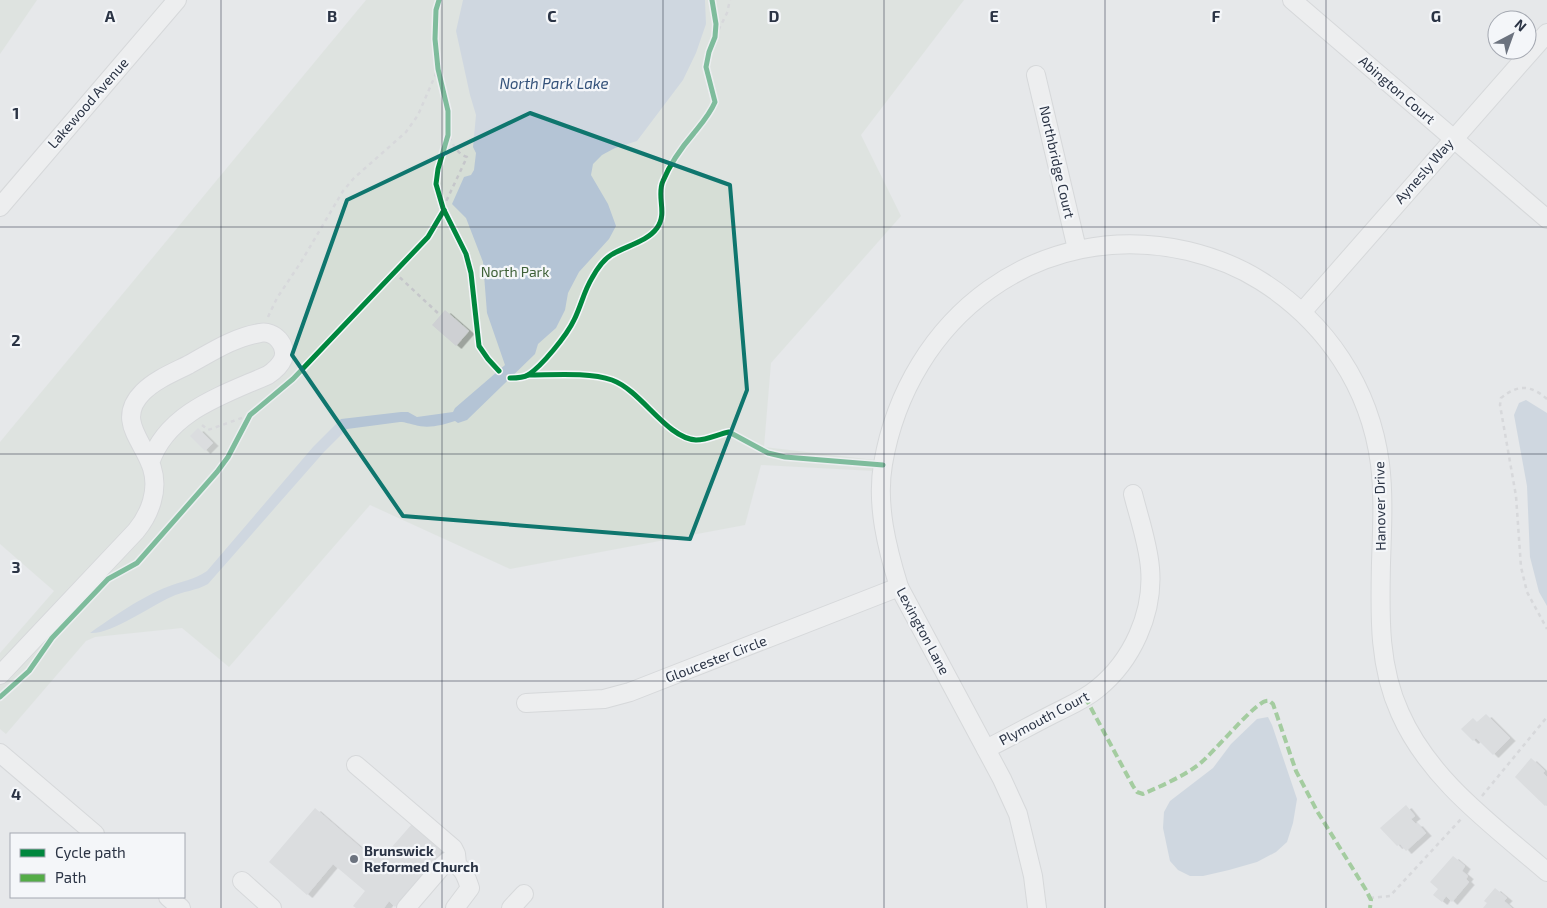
<svg xmlns="http://www.w3.org/2000/svg" width="1547" height="908" viewBox="0 0 1547 908" font-family="'Exo 2',sans-serif">
<style>
.green{fill:#d6ded6}
.water{fill:#b4c4d5}
.building{fill:#ced0d3;filter:url(#shadow)}
.lines{fill:none;stroke-linecap:round;stroke-linejoin:round}
.minor-casing{stroke:#c4c6c8;stroke-width:20}
.path{stroke:#c5c6ca;stroke-width:2.5;stroke-dasharray:4 4;stroke-linecap:butt}
.minor{stroke:#f5f6f7;stroke-width:18}
.quiet{stroke:#54ac47;stroke-width:4;stroke-dasharray:8 4;stroke-linecap:butt}
.cycleway-casing{stroke:#f4f6f9;stroke-width:8}
.cycleway{stroke:#00873e;stroke-width:5}
.marked{fill:none;stroke:#0f766e;stroke-width:4;stroke-linejoin:round}
.grid{fill:none;stroke:#2b3445;stroke-width:1;stroke-opacity:0.55}
.poi-dot{fill:#6c737f;stroke:#f4f6f9;stroke-width:2}
.labels{text-anchor:middle;stroke-width:4.5;stroke-linejoin:round;paint-order:stroke}
.street-label{font-size:14px;fill:#2b3445;stroke:#f4f6f9}
.park-label{font-size:14px;fill:#3f6138;stroke:#f4f6f9}
.poi-label{font-size:14px;font-weight:bold;fill:#2b3445;stroke:#f4f6f9;text-anchor:start}
.water-label{font-size:15px;font-style:italic;fill:#34527a;stroke:#f4f6f9}
.grid-label{font-size:16px;text-anchor:middle;font-weight:bold;fill:#2b3445;stroke:#f4f6f9;stroke-width:4.5;stroke-linejoin:round;paint-order:stroke}
</style>
<defs>
<filter id="shadow"><feDropShadow dx="5.5" dy="3" stdDeviation="0" flood-color="#0004"/></filter>
</defs>
<rect width="100%" height="100%" fill="#e6e8ea"/>
<!-- green -->
<g class="green">
<polygon points="0,0 37,0 0,54"/>
<polygon points="366,0 964,0 861,135 901,216 771,363 764,447 875,460 874,471 761,465 745,525 510,569 370,505 229,667 182,628 95,637 86,641 6,734 0,729 0,653 54,591 0,544 0,442"/>
</g>
<!-- water -->
<g class="water">
<path d="M 463,0 L 705,0 L 706,24 L 696,53 L 683,80 L 637,141 L 615,148 L 602,155 L 593,164 L 591,175 L 608,204 L 616,226 L 609,239 L 579,272 L 568,293 L 565,310 L 556,328 L 538,344 L 535,354 L 467,420 L 458,423 L 455,421 C 443,425 428,429 415,425 C 409,424 406,422 400,422 L 347,429 L 324,452 L 208,584 C 196,591 183,591 171,597 C 151,606 110,635 90,633 C 111,618 143,596 167,587 C 181,581 194,580 207,571 L 313,447 L 341,419 L 401,412 L 408,412 L 417,417 L 453,412 L 455,408 L 505,365 L 487,313 L 483,262 L 466,218 L 452,204 L 464,177 L 471,175 L 474,170 L 476,153 L 473,147 L 476,115 L 470,95 L 456,31 Z"/>
<polygon points="1526,400 1547,413 1547,606 1539,592 1530,557 1527,486 1514,415 1519,403"/>
<polygon points="1268,717 1272,725 1297,799 1293,823 1287,842 1276,852 1257,862 1229,870 1203,876 1190,876 1178,870 1170,861 1163,828 1164,812 1170,801 1213,768 1231,744 1257,719"/>
</g>
<!-- building -->
<g class="building">
<polygon points="445,310 469,331 456,346 432,325"/>
<polygon points="198,428 213,443 205,451 190,436"/>
<polygon points="1486,714 1510,738 1493,755 1476,738 1473,741 1461,729 1473,718 1477,722"/>
<polygon points="1531,758 1545,771 1543,773 1547,777 1547,804 1545,806 1515,777"/>
<polygon points="1406,805 1415,816 1411,819 1416,824 1417,823 1426,833 1406,851 1400,844 1397,846 1380,828"/>
<polygon points="315,808 367,853 372,846 384,856 412,824 443,850 395,907 389,901 384,908 356,908 353,906 365,891 333,864 307,895 269,862"/>
<polygon points="1453,856 1465,866 1462,871 1468,876 1466,879 1469,882 1452,902 1446,896 1442,902 1433,895 1438,889 1430,882"/>
<polygon points="1495,888 1507,898 1504,901 1512,908 1483,908 1487,903 1484,901"/>
</g>
<g class="lines">
<defs>
<g id="minor">
<polyline points="1292,0 1547,219"/>
<polyline points="1036,75 1077,249"/>
<polyline points="0,207 177,0"/>
<polyline points="1303,311 1547,33"/>
<path d="M 0,675 L 136,531 C 150,514 159,490 152,468 C 144,441 115,420 143,392 C 155,380 172,373 188,365 C 210,353 234,337 260,333 C 274,330 288,345 283,359 C 280,366 274,371 268,375 C 223,395 167,412 150,463"/>
<polyline points="526,703 604,699 630,692 899,587"/>
<path d="M 986,749 C 1010,737 1033,724 1057,712 C 1071,705 1085,699 1097,689 C 1132,661 1154,613 1150,568 C 1148,543 1139,518 1133,494"/>
<polyline points="0,753 95,834"/>
<polyline points="356,765 453,848 456,854 457,864"/>
<polyline points="242,881 272,908"/>
<polyline points="168,897 181,908"/>
<path d="M 406,908 L 443,865 L 448,861 C 464,867 465,874 470,888 L 455,908"/>
<polyline points="511,908 524,894"/>
<path d="M 1037,908 L 1033,876 L 1018,814 L 1002,779 L 899,587 C 887,548 876,505 883,464 C 908,317 1039,217 1188,251 C 1213,257 1239,267 1261,281 C 1326,322 1370,387 1380,464 C 1384,496 1382,530 1381,563 C 1380,614 1378,665 1400,713 C 1430,781 1493,825 1547,872"/>
</g>
</defs>
<!-- minor casing -->
<use href="#minor" class="minor-casing"/>
<!-- path -->
<g class="path">
<polyline points="715,37 727,13 730,0"/>
<path d="M 443,208 L 467,157 C 457,154 453,144 448,135"/>
<polyline points="394,272 440,315"/>
<polyline points="268,317 277,298 301,262 343,191 354,178 406,132 418,115 438,69"/>
<polyline points="499,371 510,378"/>
<path d="M 1547,399 C 1531,385 1518,384 1501,398 L 1500,405 L 1516,496 L 1521,567 L 1527,592 L 1547,629"/>
<polyline points="202,425 208,430 250,415"/>
<polyline points="1482,796 1547,717"/>
<polyline points="1370,898 1390,896 1462,818"/>
</g>
<!-- minor -->
<use href="#minor" class="minor"/>
<!-- quiet -->
<path class="quiet" d="M 1085,697 L 1133,786 L 1137,792 L 1143,794 C 1161,786 1182,777 1198,765 C 1213,754 1254,703 1266,701 C 1270,700 1270,702 1273,704 L 1296,771 L 1317,811 L 1366,890 L 1371,900 L 1370,908"/>
<defs>
<g id="cycleway">
<polyline points="439,0 436,10 435,39 438,69 448,111 448,135 438,169 436,184 443,208 466,254 471,273 479,346 488,359 499,371"/>
<path d="M 528,375 C 553,375 589,372 612,380 C 642,391 666,438 696,440 C 708,440 718,434 729,432 L 768,453 L 785,457 L 883,465"/>
<path d="M 510,378 C 516,378 523,378 528,375 C 542,366 567,335 574,320 C 581,306 584,291 592,278 C 597,269 603,260 611,255 C 625,246 647,242 657,228 C 668,213 656,196 663,181 C 670,164 682,147 694,133 C 702,123 710,114 715,102 L 706,67 L 709,52 L 715,37 L 716,24 L 712,0"/>
<polyline points="0,697 29,671 52,638 108,579 137,563 217,472 228,457 250,415 293,379 428,237 444,210"/>
</g>
</defs>
<!-- cycleway casing -->
<use href="#cycleway" class="cycleway-casing"/>
<!-- cycleway -->
<use href="#cycleway" class="cycleway"/>
</g>
<!-- marked area -->
<path d="M0 0H1547V908H0ZM 530,113 L 730,185 L 747,390 L 690,539 L 403,516 L 292,355 L 347,200 Z" fill="#e6e8ea" fill-opacity=".55" fill-rule="evenodd"/>
<path class="marked" d="M 530,113 L 730,185 L 747,390 L 690,539 L 403,516 L 292,355 L 347,200 Z"/>
<!-- grid -->
<path class="grid" d="M 221,0 L 221,908M 442,0 L 442,908M 663,0 L 663,908M 884,0 L 884,908M 1105,0 L 1105,908M 1326,0 L 1326,908M 0,227 L 1547,227M 0,454 L 1547,454M 0,681 L 1547,681"/>
<!-- markers -->
<circle class="poi-dot" cx="354" cy="859" r="5"/>
<g class="labels">
<!-- street labels -->
<g class="street-label">
<text transform="translate(1397 90) rotate(41)" y="5">Abington Court</text>
<text transform="translate(88 103) rotate(-49)" y="5">Lakewood Avenue</text>
<text transform="translate(1057 162) rotate(77)" y="5">Northbridge Court</text>
<text transform="translate(1424 171) rotate(-49)" y="5">Aynesly Way</text>
<text transform="translate(1380 506) rotate(-91)" y="5">Hanover Drive</text>
<text transform="translate(923 631) rotate(62)" y="5">Lexington Lane</text>
<text transform="translate(716 659) rotate(-21)" y="5">Gloucester Circle</text>
<text transform="translate(1044 718) rotate(-28)" y="5">Plymouth Court</text>
</g>
<!-- park labels -->
<g class="park-label">
<text x="515" y="277">North Park</text>
</g>
<!-- poi labels -->
<g class="poi-label">
<text x="364" y="856">Brunswick<tspan x="364" dy="16">Reformed Church</tspan></text>
</g>
<!-- water labels -->
<g class="water-label">
<text x="554" y="89">North Park Lake</text>
</g>
</g>
<g class="grid-label">
<text x="110" y="22">A</text>
<text x="332" y="22">B</text>
<text x="552" y="22">C</text>
<text x="774" y="22">D</text>
<text x="994" y="22">E</text>
<text x="1216" y="22">F</text>
<text x="1436" y="22">G</text>
<text x="16" y="119">1</text>
<text x="16" y="346">2</text>
<text x="16" y="573">3</text>
<text x="16" y="800">4</text>
</g>
<!-- legend -->
<rect x="10" y="833" width="175" height="65" fill="#f4f6f9" stroke="#a4a8b1"/>
<rect x="20" y="849" width="25" height="8" fill="#00873e" stroke="#a4a8b1"/>
<text x="55" y="858" font-size="15" fill="#2b3445">Cycle path</text>
<rect x="20" y="874" width="25" height="8" fill="#54ac47" stroke="#a4a8b1"/>
<text x="55" y="883" font-size="15" fill="#2b3445">Path</text>
<!-- north arrow -->
<g transform="translate(1512 35) rotate(41)"><circle r="24" fill="#f4f6f9" stroke="#a4a8b1"/>
<path d="M0-4L9 19L0 12L-9 19Z" fill="#6c737f"/>
<text y="-8" font-size="14" font-weight="bold" text-anchor="middle" fill="#2b3445">N</text>
</g>
</svg>
